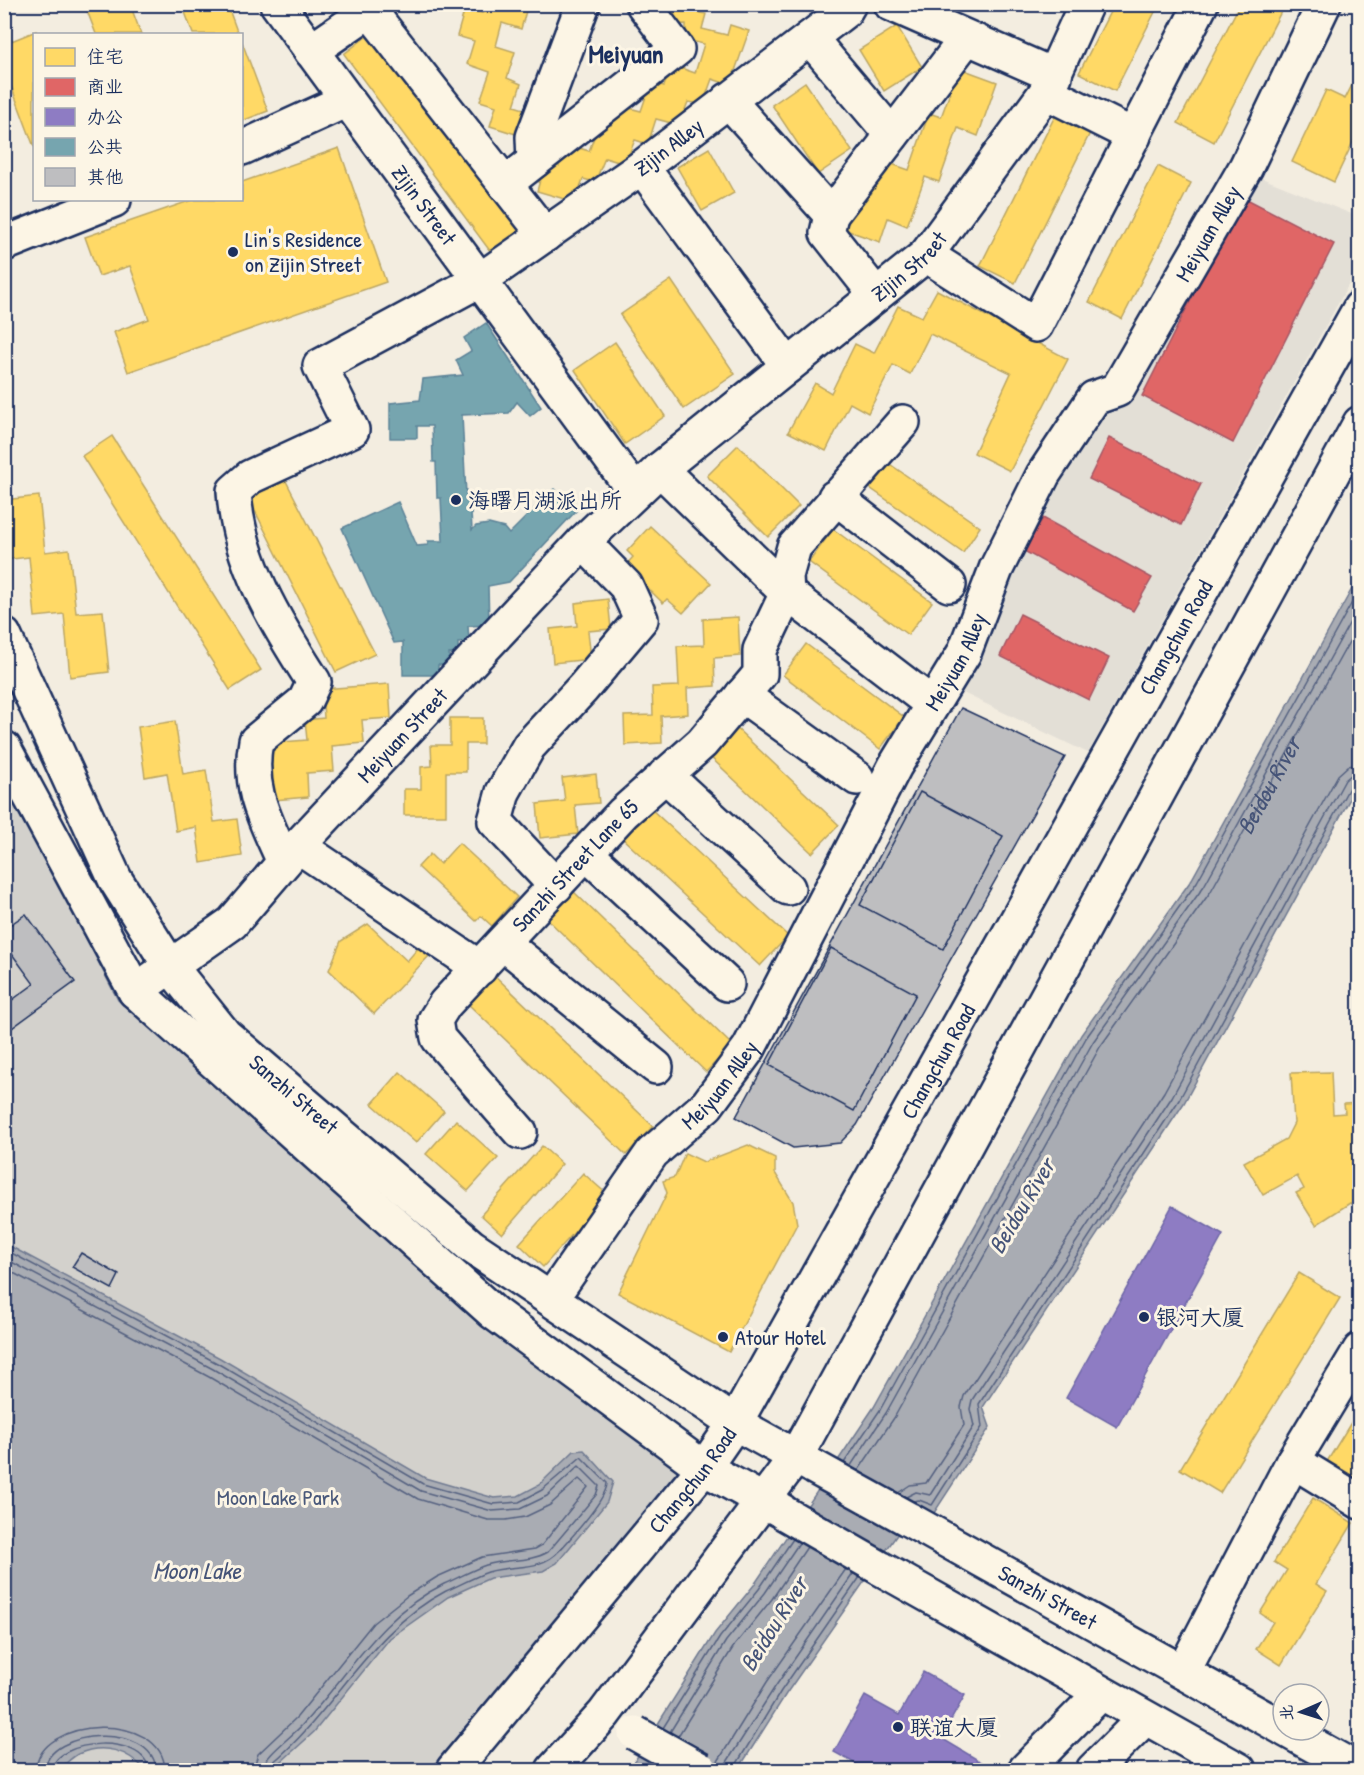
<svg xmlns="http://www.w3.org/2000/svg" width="1364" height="1775" viewBox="0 0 1364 1775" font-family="'Patrick Hand','LXGW WenKai TC',sans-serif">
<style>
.built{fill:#e3dfd6}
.green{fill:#d3d1cc;stroke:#778095;stroke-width:1.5}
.water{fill:#a9acb3;stroke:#707a91;stroke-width:1.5}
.homes{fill:#ffd966;stroke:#bba664;stroke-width:1.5}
.shops{fill:#e06666;stroke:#a55664;stroke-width:1.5}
.offices{fill:#8e7cc3;stroke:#6c65a5;stroke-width:1.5}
.public{fill:#76a5af;stroke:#5b8297;stroke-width:1.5}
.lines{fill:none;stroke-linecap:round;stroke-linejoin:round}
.shore{stroke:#546180;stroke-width:1.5}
.building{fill:#bebec0;stroke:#1b2f5e;stroke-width:1.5}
.minor-casing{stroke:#1b2f5e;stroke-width:38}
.major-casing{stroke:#1b2f5e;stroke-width:38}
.minor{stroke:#fcf5e5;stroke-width:33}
.major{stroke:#fcf5e5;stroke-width:33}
.minor-bridge-casing{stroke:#1b2f5e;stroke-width:38;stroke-linecap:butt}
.major-bridge-casing{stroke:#1b2f5e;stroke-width:38;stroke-linecap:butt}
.minor-bridge{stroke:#fcf5e5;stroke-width:33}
.major-bridge{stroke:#fcf5e5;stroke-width:33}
.poi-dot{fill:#1b2f5e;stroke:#fcf5e5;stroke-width:2}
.labels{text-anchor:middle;stroke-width:6;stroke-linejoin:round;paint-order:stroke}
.street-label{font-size:22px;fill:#1b2f5e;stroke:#fcf5e5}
.poi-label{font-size:22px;fill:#1b2f5e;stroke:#fcf5e5;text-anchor:start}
.park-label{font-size:22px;fill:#49587a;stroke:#fcf5e5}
.water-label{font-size:24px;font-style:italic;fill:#465478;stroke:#fcf5e5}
.quarter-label{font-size:26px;font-weight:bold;fill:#1b2f5e;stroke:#fcf5e5}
</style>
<rect width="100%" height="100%" fill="#f3ede0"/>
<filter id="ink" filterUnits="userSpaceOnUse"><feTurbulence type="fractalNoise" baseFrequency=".0167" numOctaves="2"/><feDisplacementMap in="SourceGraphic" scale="12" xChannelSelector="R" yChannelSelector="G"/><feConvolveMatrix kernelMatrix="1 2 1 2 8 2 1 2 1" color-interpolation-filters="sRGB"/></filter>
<g filter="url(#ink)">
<!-- built -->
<polygon class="built" points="1239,169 1359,217 1359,266 1088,753 957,690 1030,510"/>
<!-- green -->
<polygon class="green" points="4,780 118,1000 424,1265 685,1475 512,1686 435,1770 5,1770"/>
<!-- water -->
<g class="water">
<polygon points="1359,576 1359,782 1184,1103 983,1407 990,1427 932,1516 917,1506 786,1694 738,1770 629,1770 715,1633 754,1585 874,1407 1081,1035 1192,879"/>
<path d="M 4,1243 L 220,1358 L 425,1478 L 494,1498 L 518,1496 L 539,1485 L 574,1451 L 584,1450 L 613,1482 L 607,1502 L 557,1563 L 543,1571 L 490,1578 L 448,1597 L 390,1638 L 314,1732 L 272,1770 L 145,1770 C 128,1750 103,1743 78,1754 C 70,1758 63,1768 56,1770 C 46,1774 16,1771 5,1770 Z"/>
</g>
<!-- homes -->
<g class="homes">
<polygon points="94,4 130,4 141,34 96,34 86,8"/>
<polygon points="182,4 227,4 238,34 193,34"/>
<polygon points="485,4 528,4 521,29 502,23 496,46 515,52 507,78 521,84 514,106 527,110 519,135 490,126 496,106 480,101 490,72 467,64 474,41 457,36 465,8 482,13"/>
<polygon points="666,4 701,4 700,13 706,14 702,29 727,35 730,25 749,31 730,85 712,79 703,104 688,102 679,125 656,119 648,144 635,140 625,164 605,158 595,182 583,179 575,202 537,191 545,162 559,166 566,144 589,151 600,121 611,125 618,105 641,111 651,82 664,86 672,65 695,73 704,44 686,40 686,24 667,25"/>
<polygon points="1114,4 1159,4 1115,91 1079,73"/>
<polygon points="1240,4 1285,4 1214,142 1178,123"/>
<polygon points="897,26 922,67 884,91 859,50"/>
<polygon points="375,30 525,232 493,255 344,54"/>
<polygon points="36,31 37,34 34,34 34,147 4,67 4,44"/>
<polygon points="242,42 268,111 242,121"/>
<polygon points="959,68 997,82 978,136 958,128 939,182 925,177 907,226 888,218 880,242 843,229 857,189 871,194 883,161 909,170 929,113 941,117"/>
<polygon points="1360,69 1360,127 1334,182 1292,162 1326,90 1345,99"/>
<polygon points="805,82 852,151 818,174 772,105"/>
<polygon points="1056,114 1091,131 1015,283 980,266"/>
<polygon points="339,148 386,282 128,372 114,332 149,319 130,266 99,276 85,237 192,200 242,200 242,182"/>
<polygon points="709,148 734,193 702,211 677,167"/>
<polygon points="1158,166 1191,183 1122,319 1089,302"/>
<polygon points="671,280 735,374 684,409 620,315"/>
<polygon points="937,290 1068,359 1010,471 974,453 1011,373 930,334 910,374 893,365 868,413 850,403 826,451 788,432 815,383 831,393 855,344 874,353 898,306 922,317"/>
<polygon points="615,342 665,416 625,444 575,370"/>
<polygon points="112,436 261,670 230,690 82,456"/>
<polygon points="738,445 799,506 768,537 707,476"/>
<polygon points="884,460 980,527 963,553 867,486"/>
<polygon points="286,481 375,654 336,672 248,497"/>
<polygon points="39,496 45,552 69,549 76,613 103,611 109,672 70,677 64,614 35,617 29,557 4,560 4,500"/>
<polygon points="650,526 711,583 683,613 667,599 663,603 625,566 633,557 627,551"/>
<polygon points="833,529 932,602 908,635 809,562"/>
<polygon points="608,599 611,629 588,631 591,659 553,663 550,629 577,626 575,603"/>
<polygon points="738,617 740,656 714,658 715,686 687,688 688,714 661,716 662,743 625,745 624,716 653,715 652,687 679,686 677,646 704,645 703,619"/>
<polygon points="806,644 904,717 880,749 783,675"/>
<polygon points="389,684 391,718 362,720 364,743 332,746 334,771 307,773 308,797 274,800 270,743 307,740 305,720 324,718 322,689"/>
<polygon points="450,718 483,718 483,744 466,744 466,772 446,772 446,815 404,815 404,789 421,789 421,767 432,766 431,745 450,745"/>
<polygon points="175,721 183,774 206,770 214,822 237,819 242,856 201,863 196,827 176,831 167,773 145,777 138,727"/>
<polygon points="732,724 839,825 812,853 705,752"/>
<polygon points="596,774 599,803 575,805 578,834 540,838 537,804 565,801 562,778"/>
<polygon points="650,808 788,936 760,966 622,838"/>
<polygon points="459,843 517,897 492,926 481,916 476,921 418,867 430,854 440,864"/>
<polygon points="573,891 732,1045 706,1072 546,918"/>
<polygon points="368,924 407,961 419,947 429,956 374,1014 329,970 341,941"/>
<polygon points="494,975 653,1126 626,1155 467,1003"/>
<polygon points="400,1072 444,1111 416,1143 372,1104"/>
<polygon points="1331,1072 1333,1114 1345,1113 1344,1104 1360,1103 1360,1209 1350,1203 1316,1225 1296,1193 1304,1189 1297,1176 1263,1195 1244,1162 1286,1139 1294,1123 1291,1073"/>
<polygon points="456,1120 498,1158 468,1191 426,1154"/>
<polygon points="748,1145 775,1158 775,1173 793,1202 797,1224 729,1352 618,1293 667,1193 663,1181 675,1177 685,1153 704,1162"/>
<polygon points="542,1146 562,1164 502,1234 481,1215"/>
<polygon points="583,1173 608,1195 543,1267 519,1244"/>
<polygon points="1299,1273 1340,1298 1220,1493 1180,1469"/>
<polygon points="1360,1408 1360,1490 1323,1468"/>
<polygon points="1313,1498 1353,1523 1316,1584 1327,1591 1281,1665 1256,1649 1273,1622 1260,1613 1287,1570 1274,1562"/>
</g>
<!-- shops -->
<g class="shops">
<polygon points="1243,197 1334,244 1233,443 1142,396"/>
<polygon points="1109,438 1201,484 1181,525 1089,479"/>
<polygon points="1043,518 1152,578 1133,611 1024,551"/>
<polygon points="1020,614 1109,658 1089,700 1000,656"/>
</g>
<!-- offices -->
<g class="offices">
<polygon points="1172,1206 1223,1235 1117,1427 1066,1398"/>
<polygon points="923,1672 965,1695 941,1738 983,1763 979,1770 867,1770 834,1752 865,1696 899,1715"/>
</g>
<!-- public -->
<polygon class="public" points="486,323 541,407 530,416 517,402 509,413 462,415 466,495 470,495 472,530 476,526 489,524 504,528 509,534 554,489 576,511 509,582 488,586 489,625 468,626 469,642 458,643 458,653 449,654 450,665 438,665 438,675 403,675 403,642 394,643 342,528 398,502 417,546 428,545 428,541 443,541 441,498 437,498 436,462 433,462 432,426 417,426 417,438 390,438 390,403 420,400 423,379 463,375 456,360 471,351 464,338"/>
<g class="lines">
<!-- shore -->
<g class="shore">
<path d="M 4,1249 L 217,1363 L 423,1484 L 493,1504 L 519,1502 L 542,1490 L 581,1457 L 607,1483 C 607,1499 571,1538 560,1550 C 540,1572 515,1564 488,1572 C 474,1577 460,1585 446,1591 C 370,1630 335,1711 271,1764 L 269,1770"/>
<path d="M 4,1258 L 213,1369 L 421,1491 L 492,1511 L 520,1509 L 547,1496 L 579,1466 L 599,1486 L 596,1495 L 548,1552 C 529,1563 506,1558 486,1565 C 472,1570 458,1578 444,1584 C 379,1616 350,1673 303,1724 C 293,1736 263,1756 262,1770"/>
<polyline points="4,1268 209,1377 418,1499 488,1520 506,1520 525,1517 550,1505 579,1479 588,1487 542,1545 535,1549 482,1557 437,1577 407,1596 373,1623 297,1717 258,1754 253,1770"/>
<polyline points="844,1463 880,1410 1086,1038 1197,882 1360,588"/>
<polyline points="850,1467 886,1413 1093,1042 1204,886 1360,604"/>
<path id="s1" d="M 858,1471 L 894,1418 L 1100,1047 L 1211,891 L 1360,622"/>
<polyline points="898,1493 910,1485 926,1483 964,1425 961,1407 964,1396 1164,1092 1338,775 1348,766 1360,764"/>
<polyline points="906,1497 916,1492 930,1495 974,1426 970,1409 972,1400 1172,1097 1345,780 1352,774 1360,773"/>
<polyline points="913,1501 919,1500 932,1505 982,1427 979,1404 1179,1100 1351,784 1360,780"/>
<polyline points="663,1728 720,1637 759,1589 793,1539"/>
<polyline points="670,1732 726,1641 765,1593 799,1543"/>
<polyline points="678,1736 734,1646 772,1599 807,1547"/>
<polyline points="717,1763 767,1682 846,1569"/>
<path d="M 36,1770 C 38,1716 163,1710 165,1770"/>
<path d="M 45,1770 C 47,1728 154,1722 156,1770"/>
<path d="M 52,1770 C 56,1738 144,1733 149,1770"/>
<polyline points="726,1770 727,1762 775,1687 853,1574"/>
<polyline points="733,1770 781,1691 860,1577"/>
</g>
</g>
<!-- building -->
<g class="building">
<polygon points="961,708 1065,757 857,1125 840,1143 793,1148 736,1117"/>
<polygon points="920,792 1003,836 943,949 860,905"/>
<polygon points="26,914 75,982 5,1033 4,1006 34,984 12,954 4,959 4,929"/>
<polygon points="831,948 916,994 854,1111 769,1065"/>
<polygon points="81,1253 119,1275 112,1289 72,1267"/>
</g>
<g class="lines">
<defs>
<g id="minor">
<path id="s2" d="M 277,4 L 635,492"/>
<polyline points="891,4 1055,76"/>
<polyline points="370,11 545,235"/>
<polyline points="810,38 892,135"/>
<polyline points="311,51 379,4"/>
<polyline points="1046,92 1134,136"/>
<polyline points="728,100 831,215 827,233 876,295"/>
<polyline points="242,148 347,100"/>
<polyline points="534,161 533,137 583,4"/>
<polyline points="642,167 788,366"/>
<polyline points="505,184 677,49 643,4"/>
<polyline points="831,215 966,39"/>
<polyline points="4,244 114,200"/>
<polyline points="926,255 1036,325 1201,4"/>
<polyline points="660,469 787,593 932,704"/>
<polyline points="835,497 949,585"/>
<polyline points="742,695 857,778"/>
<polyline points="665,775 788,888"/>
<polyline points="298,846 480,968"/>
<polyline points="586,853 727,984"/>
<path id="s3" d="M 284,862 C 265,819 247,789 256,741 L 305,701 L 314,682 C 277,625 237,560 234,491 L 250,477 L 352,430 L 320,366 L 480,280 L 642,167 L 845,11 L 849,4"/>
<polyline points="556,886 495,821 503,792 529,746 583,688 641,619 626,586 583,542"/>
<polyline points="503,943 656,1067"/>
<path id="s4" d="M 135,991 L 232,923 L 298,846 L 583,542 L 660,469 L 926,255 L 1046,92 L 1086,4"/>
<path id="s5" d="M 520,1132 L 438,1038 L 435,1020 L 445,1004 L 623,813 L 702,743 L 760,674 L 760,650 L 787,593 L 786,576 L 794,547 L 903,422"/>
<path id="s6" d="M 551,1299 L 652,1153 L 707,1105 L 749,1048 L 895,766 L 964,653 L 996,569 L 1043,475 L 1094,398 L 1117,390 L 1246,167 L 1324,4"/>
<polyline points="1293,1461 1360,1502"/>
<polyline points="1183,1672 1293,1461 1360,1350"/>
</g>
<g id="major">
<path id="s7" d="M 4,635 L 115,879 L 170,966 L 225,1035 L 471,1246 L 735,1423 L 814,1467"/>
<polyline points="4,748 135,991 494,1313 704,1468 782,1511"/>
<path id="s8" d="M 908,1519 L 1283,1728"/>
<polyline points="880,1568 1239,1770"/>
<polyline points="1286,1730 1358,1770"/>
<path id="s9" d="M 453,1770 L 704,1468 L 735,1423 L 1360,308"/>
<polyline points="553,1770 604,1714 795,1458 1360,423"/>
<polyline points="1025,1770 1101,1693"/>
<polyline points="1093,1770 1145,1718"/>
</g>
</defs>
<!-- minor casing -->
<use href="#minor" class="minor-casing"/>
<!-- major casing -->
<use href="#major" class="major-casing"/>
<!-- minor -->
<use href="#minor" class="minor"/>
<!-- major -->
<use href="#major" class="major"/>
<defs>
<polyline id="minor-bridge" points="635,1733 701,1770"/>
<g id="major-bridge">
<polyline points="814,1467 908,1519"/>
<polyline points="784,1513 880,1568"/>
</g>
</defs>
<!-- minor-bridge casing -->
<use href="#minor-bridge" class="minor-bridge-casing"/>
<!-- major-bridge casing -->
<use href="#major-bridge" class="major-bridge-casing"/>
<!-- minor-bridge -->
<use href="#minor-bridge" class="minor-bridge"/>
<!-- major-bridge -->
<use href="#major-bridge" class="major-bridge"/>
</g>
</g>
<!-- markers -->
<g class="poi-dot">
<circle cx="233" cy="252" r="6"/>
<circle cx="456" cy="500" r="6"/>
<circle cx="1144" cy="1317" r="6"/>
<circle cx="723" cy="1337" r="6"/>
<circle cx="898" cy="1727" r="6"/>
</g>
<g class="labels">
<!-- street labels -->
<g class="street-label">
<text dy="8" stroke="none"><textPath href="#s3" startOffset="1038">Zijin Alley</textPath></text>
<text dy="8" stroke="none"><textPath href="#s2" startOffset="249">Zijin Street</textPath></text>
<text dy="8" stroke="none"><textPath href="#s6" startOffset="1264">Meiyuan Alley</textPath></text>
<text dy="8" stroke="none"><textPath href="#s4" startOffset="1064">Zijin Street</textPath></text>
<text dy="8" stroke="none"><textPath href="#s9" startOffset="1348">Changchun Road</textPath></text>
<text dy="8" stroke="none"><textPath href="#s6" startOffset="760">Meiyuan Alley</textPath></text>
<text dy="8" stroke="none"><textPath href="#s4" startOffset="372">Meiyuan Street</textPath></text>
<text dy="8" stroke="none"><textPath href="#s5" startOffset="352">Sanzhi Street Lane 65</textPath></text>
<text dy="8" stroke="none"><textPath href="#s9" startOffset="862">Changchun Road</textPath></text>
<text dy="8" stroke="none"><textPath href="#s6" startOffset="274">Meiyuan Alley</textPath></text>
<text dy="8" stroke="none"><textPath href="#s7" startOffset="550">Sanzhi Street</textPath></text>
<text dy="8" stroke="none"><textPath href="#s9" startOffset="376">Changchun Road</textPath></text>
<text dy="8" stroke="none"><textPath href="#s8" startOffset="160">Sanzhi Street</textPath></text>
</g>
<!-- poi labels -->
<g class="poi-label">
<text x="245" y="247">Lin's Residence<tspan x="245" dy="25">on Zijin Street</tspan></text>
<text x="468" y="508">海曙月湖派出所</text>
<text x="1156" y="1325">银河大厦</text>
<text x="735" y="1345">Atour Hotel</text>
<text x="910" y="1735">联谊大厦</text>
</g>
<!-- park labels -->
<g class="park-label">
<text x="278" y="1505">Moon Lake Park</text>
</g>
<!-- water labels -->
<g class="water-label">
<text dy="8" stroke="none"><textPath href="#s1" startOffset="800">Beidou River</textPath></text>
<text transform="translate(1022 1206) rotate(-59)" y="8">Beidou River</text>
<text x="197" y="1579">Moon Lake</text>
<text transform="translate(774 1624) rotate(-58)" y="8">Beidou River</text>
</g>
<!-- quarter labels -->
<g class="quarter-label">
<text x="626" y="63">Meiyuan</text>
</g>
</g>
<!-- margin -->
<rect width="1364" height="1775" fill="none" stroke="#fcf5e5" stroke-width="24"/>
<rect x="12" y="12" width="1340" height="1751" fill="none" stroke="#1b2f5e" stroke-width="2" filter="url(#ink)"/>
<!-- legend -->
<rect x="33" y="33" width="210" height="168" fill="#fcf5e5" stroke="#a2a6af" stroke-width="1.5"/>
<rect x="45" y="48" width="30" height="18" fill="#ffd966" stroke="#a2a6af" stroke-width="1.5"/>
<text x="87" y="63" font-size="18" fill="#1b2f5e">住宅</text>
<rect x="45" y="78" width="30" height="18" fill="#e06666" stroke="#a2a6af" stroke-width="1.5"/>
<text x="87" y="93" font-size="18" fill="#1b2f5e">商业</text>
<rect x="45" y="108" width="30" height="18" fill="#8e7cc3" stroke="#a2a6af" stroke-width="1.5"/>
<text x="87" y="123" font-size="18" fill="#1b2f5e">办公</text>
<rect x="45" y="138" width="30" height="18" fill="#76a5af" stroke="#a2a6af" stroke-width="1.5"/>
<text x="87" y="153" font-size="18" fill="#1b2f5e">公共</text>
<rect x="45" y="168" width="30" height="18" fill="#bebec0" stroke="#a2a6af" stroke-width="1.5"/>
<text x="87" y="183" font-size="18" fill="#1b2f5e">其他</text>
<!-- north arrow -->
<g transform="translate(1301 1712) rotate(267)"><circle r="28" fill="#fcf5e5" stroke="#a2a6af" stroke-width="1.5"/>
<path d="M0-4.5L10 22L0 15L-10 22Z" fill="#1b2f5e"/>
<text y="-9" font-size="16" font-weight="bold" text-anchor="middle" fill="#1b2f5e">北</text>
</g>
</svg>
